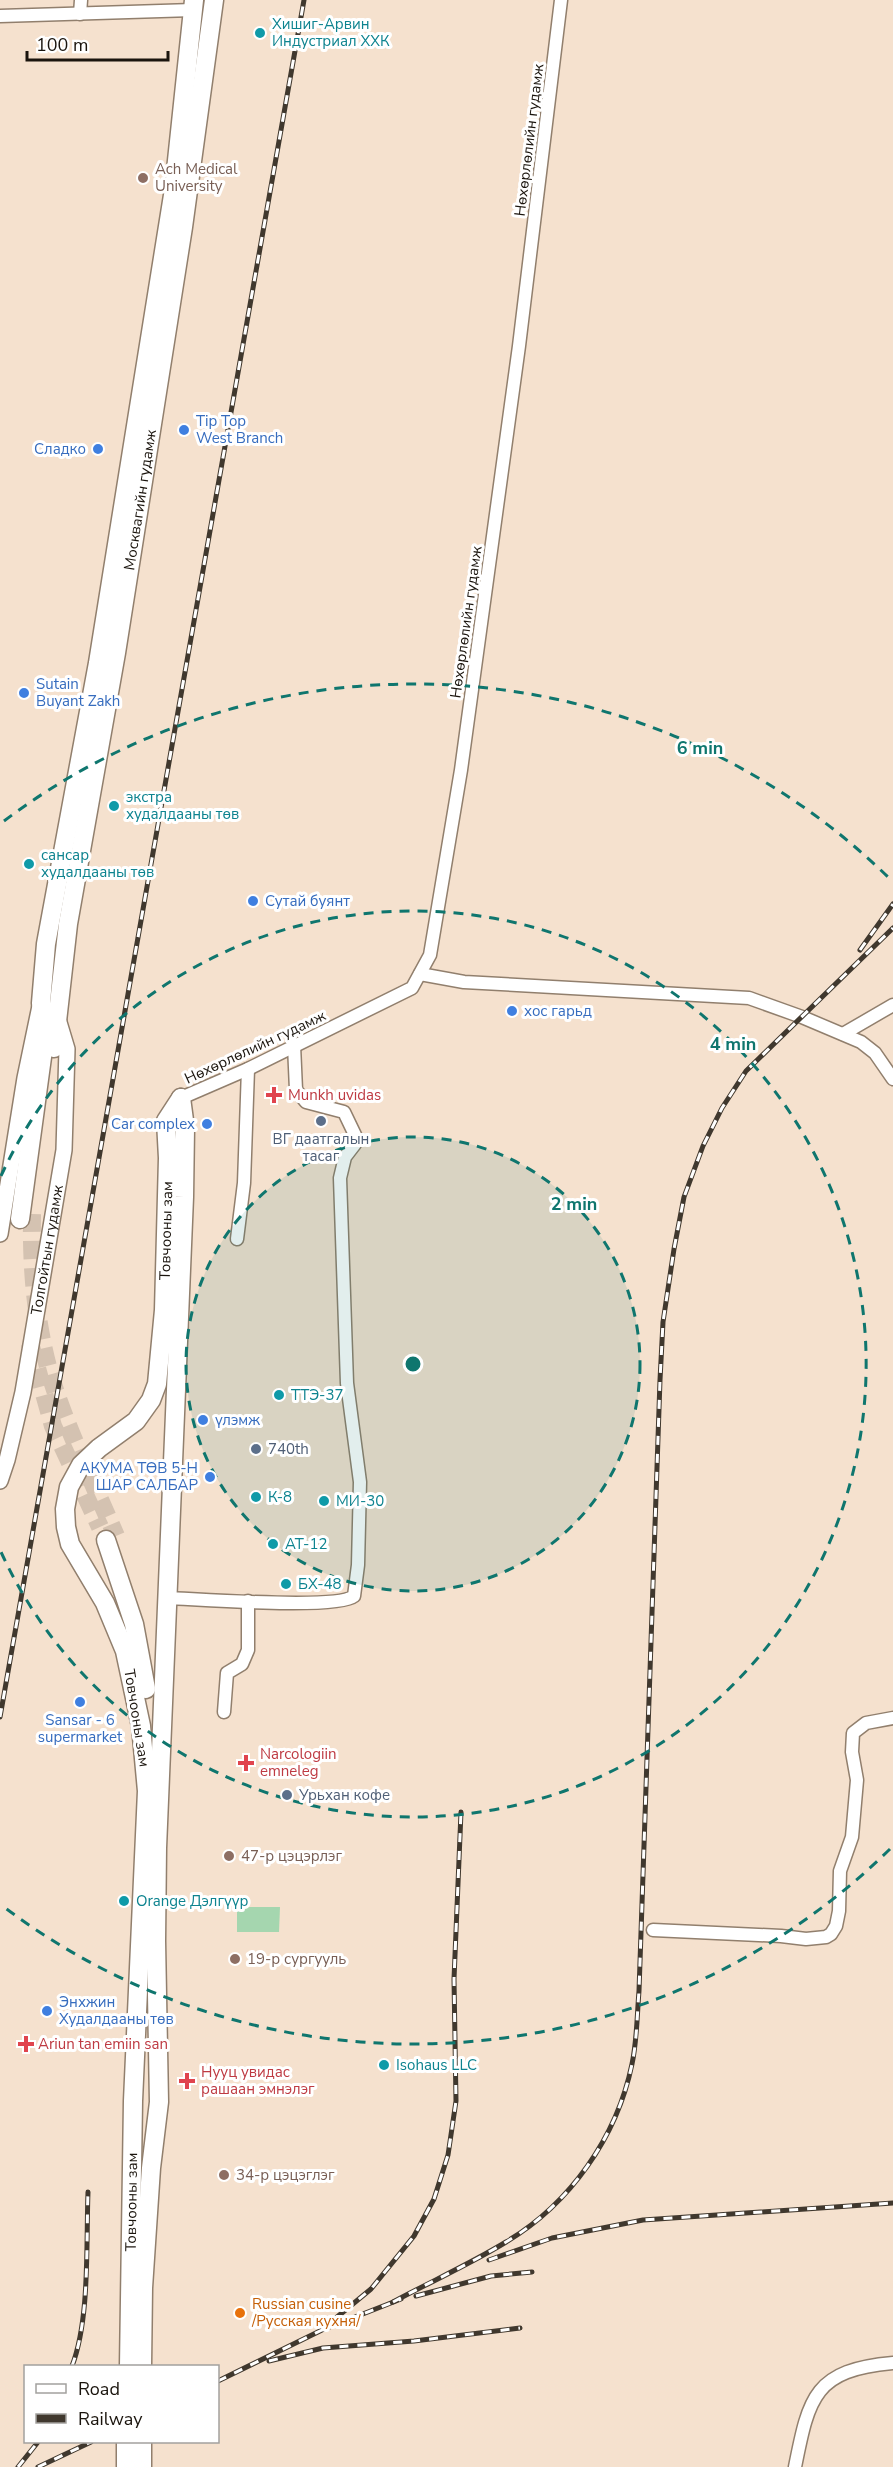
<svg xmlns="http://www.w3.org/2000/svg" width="893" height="2467" viewBox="0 0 893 2467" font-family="'Nunito Sans',sans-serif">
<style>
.green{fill:#a5d6af}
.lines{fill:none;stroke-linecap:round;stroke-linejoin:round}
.highway-tunnel{stroke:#d4c2b1;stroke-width:18;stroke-dasharray:18 9;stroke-linecap:butt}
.minor-casing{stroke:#917f6d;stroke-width:15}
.major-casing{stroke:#917f6d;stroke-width:18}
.highway-casing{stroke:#917f6d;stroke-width:21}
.minor{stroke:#fff;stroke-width:12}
.major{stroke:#fff;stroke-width:15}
.highway{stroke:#fff;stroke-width:18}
.rail-casing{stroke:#40382e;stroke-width:5}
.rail{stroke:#fff;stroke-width:3;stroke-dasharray:9;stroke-linecap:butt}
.ring{fill:none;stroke:#0f766e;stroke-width:3;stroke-dasharray:10 8}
.culture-dot{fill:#0f9aa8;stroke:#fff;stroke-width:2}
.education-dot{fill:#8d6e63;stroke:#fff;stroke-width:2}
.shop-dot{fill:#3f7fe0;stroke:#fff;stroke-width:2}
.health-dot{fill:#e0444e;stroke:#fff;stroke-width:2}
.service-dot{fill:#5c6f8a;stroke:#fff;stroke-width:2}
.food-dot{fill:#e8710a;stroke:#fff;stroke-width:2}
.labels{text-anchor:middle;stroke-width:6;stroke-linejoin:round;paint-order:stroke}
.culture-label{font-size:15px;fill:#0d838f;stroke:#fff;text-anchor:start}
.street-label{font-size:15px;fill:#1a140d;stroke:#fff}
.education-label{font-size:15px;fill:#785e54;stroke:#fff;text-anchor:start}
.shop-label{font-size:15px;fill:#366cbe;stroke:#fff;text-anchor:start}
.health-label{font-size:15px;fill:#be3a42;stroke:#fff;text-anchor:start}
.service-label{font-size:15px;fill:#4e5e75;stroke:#fff;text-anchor:start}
.food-label{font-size:15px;fill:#c56008;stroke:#fff;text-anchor:start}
.centre{fill:#0f766e;stroke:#fff;stroke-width:3}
.ring-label{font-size:18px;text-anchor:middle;font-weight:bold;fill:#0f766e;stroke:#fff;stroke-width:6;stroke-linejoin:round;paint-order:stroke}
</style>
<rect width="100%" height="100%" fill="#f5e1ce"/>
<!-- green -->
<polygon class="green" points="237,1907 280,1907 279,1932 237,1932"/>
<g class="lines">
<!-- highway-tunnel -->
<g class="highway-tunnel">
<path d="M 32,1214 C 31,1271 36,1332 54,1387 C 71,1438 95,1487 116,1536"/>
<polyline points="30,1343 53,1426 100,1527"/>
</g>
<defs>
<g id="minor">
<polyline points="80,14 81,0"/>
<polyline points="0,16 193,10"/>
<polyline points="420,974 464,982 749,998 802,1017 861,1042 875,1053 893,1079"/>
<polyline points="843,1034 893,1005"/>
<polyline points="181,1098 248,1069 412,988 430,955 461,770 519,346 561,0"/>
<polyline points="237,1239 244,1183 248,1069"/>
<path d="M 168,1598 C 198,1599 337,1610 354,1596 L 358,1565 L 360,1482 L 347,1383 L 340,1178 L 345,1157 L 355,1144 L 356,1137 L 344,1112 L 306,1102 L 296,1090 L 294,1045"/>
<polyline points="224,1712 227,1673 242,1664 248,1650 248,1601"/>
<polyline points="653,1930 781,1936 806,1939 826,1937 831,1934 836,1926 839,1911 840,1871 852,1837 857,1780 852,1752 853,1733 866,1723 893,1718"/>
<path d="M 795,2467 C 809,2396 815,2370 893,2363"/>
</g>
<g id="major">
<polyline points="0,1234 25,1078 40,1006"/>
<path id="s1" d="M 0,1481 L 7,1460 L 23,1392 L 64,1150 L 67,1049 L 58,1019"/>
</g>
<g id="highway">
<path id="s2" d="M 54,1048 L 68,924 L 116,653 L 183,227 L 214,0"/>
<polyline points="20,1219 45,1035 41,1003 46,944 98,663 174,189 194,0"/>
<polyline points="106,1540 134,1624 146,1689"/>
<path id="s3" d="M 129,2366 L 133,2101 L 147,1791 L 141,1726 L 125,1651 L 105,1603 L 70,1544 L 66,1527 L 65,1509 L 69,1487 L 81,1465 L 99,1448 L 136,1421 L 151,1400 L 157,1384 L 164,1310 L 168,1158 L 166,1121 L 181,1098"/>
<polyline points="142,2366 143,2288 151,2168 159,2102 156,1941 157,1848 184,1197 185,1128 181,1098"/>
<polyline points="126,2467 126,2442"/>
<polyline points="142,2467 142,2442"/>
</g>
</defs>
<!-- minor casing -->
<use href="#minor" class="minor-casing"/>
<!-- major casing -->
<use href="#major" class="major-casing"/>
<!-- highway casing -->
<use href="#highway" class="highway-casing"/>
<!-- minor -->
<use href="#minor" class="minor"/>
<!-- major -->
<use href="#major" class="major"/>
<!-- highway -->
<use href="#highway" class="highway"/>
<defs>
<g id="rail">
<polyline points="860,950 893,904"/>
<polyline points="0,1717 304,0"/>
<polyline points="489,2260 552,2238 643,2220 893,2203"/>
<polyline points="416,2296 491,2276 532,2272"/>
<path d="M 393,2302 C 430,2282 470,2264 506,2242 C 570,2204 617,2137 632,2064 C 637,2041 637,2015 639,1991 L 660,1380 L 663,1322 L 674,1249 L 684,1197 L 703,1146 L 722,1108 L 746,1071 L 893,928"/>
<polyline points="331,2322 371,2289 414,2236 434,2199 448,2155 456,2101 454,1979 461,1812"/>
<polyline points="269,2361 323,2348 414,2341 520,2328"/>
<path d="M 72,2366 C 90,2319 86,2245 88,2192"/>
<polyline points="218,2381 322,2330 401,2299"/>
<polyline points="18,2467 38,2442"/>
<polyline points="38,2467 91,2442"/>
</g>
</defs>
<!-- rail casing -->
<use href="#rail" class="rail-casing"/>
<!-- rail -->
<use href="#rail" class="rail"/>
</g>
<!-- distance rings -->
<circle cx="413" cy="1364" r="227" fill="#0f766e" fill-opacity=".12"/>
<g class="ring">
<circle cx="413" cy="1364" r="227"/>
<path d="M1 1176A453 453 0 1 1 1 1552"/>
<path d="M890 1849A680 680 0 0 1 4 1907M4 821A680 680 0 0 1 890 879"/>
</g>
<!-- markers -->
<g class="culture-dot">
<circle cx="260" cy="33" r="6"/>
<circle cx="114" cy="806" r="6"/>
<circle cx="29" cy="864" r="6"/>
<circle cx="279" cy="1395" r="6"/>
<circle cx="256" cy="1497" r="6"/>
<circle cx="324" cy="1501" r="6"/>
<circle cx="273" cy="1544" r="6"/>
<circle cx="286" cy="1584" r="6"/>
<circle cx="124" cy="1901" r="6"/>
<circle cx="384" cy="2065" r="6"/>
</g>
<g class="education-dot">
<circle cx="143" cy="178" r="6"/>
<circle cx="229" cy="1856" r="6"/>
<circle cx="235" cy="1959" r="6"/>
<circle cx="224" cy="2175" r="6"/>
</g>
<g class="shop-dot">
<circle cx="184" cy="430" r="6"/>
<circle cx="98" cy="449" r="6"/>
<circle cx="24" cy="693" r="6"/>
<circle cx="253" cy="901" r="6"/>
<circle cx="512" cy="1011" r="6"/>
<circle cx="207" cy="1124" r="6"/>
<circle cx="203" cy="1420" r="6"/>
<circle cx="210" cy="1477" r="6"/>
<circle cx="80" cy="1702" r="6"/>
<circle cx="47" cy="2011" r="6"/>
</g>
<g class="health-dot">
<path d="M271 1086h6v6h6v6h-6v6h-6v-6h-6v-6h6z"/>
<path d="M243 1754h6v6h6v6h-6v6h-6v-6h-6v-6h6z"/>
<path d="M23 2035h6v6h6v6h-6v6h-6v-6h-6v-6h6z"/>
<path d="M184 2072h6v6h6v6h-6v6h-6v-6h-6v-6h6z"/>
</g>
<g class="service-dot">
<circle cx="321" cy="1121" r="6"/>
<circle cx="256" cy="1449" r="6"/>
<circle cx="287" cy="1795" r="6"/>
</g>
<circle class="food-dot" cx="240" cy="2313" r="6"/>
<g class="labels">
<!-- culture labels -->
<g class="culture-label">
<text x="272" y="29">Хишиг-Арвин<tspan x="272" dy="17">Индустриал ХХК</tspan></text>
<text x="126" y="802">экстра<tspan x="126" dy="17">худалдааны төв</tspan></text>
<text x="41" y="860">сансар<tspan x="41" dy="17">худалдааны төв</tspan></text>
<text x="291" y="1400">ТТЭ-37</text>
<text x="268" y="1502">К-8</text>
<text x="336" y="1506">МИ-30</text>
<text x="285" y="1549">АТ-12</text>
<text x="298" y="1589">БХ-48</text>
<text x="136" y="1906">Orange Дэлгүүр</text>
<text x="396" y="2070">Isohaus LLC</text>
</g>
<!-- street labels -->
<g class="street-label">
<text transform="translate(529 140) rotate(-83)" y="5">Нөхөрлөлийн гудамж</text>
<text dy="5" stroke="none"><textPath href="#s2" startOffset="555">Москвагийн гудамж</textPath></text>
<text transform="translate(466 622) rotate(-82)" y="5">Нөхөрлөлийн гудамж</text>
<text transform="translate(255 1047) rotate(-25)" y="5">Нөхөрлөлийн гудамж</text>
<text dy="5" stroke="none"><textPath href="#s3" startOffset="1188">Товчооны зам</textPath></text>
<text dy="5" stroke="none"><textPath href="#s1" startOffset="236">Толгойтын гудамж</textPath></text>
<text transform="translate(137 1718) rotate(81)" y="5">Товчооны зам</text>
<text dy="5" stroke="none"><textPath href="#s3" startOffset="164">Товчооны зам</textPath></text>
</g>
<!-- education labels -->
<g class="education-label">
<text x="155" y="174">Ach Medical<tspan x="155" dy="17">University</tspan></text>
<text x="241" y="1861">47-р цэцэрлэг</text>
<text x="247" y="1964">19-р сургууль</text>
<text x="236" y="2180">34-р цэцэглэг</text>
</g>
<!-- shop labels -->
<g class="shop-label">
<text x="196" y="426">Tip Top<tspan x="196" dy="17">West Branch</tspan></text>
<text x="86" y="454" text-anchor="end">Сладко</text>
<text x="36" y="689">Sutain<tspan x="36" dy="17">Buyant Zakh</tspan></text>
<text x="265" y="906">Сутай буянт</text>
<text x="524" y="1016">хос гарьд</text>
<text x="195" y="1129" text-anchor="end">Car complex</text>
<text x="215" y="1425">үлэмж</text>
<text x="198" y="1473" text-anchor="end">АКУМА ТӨВ 5-Н<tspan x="198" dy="17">ШАР САЛБАР</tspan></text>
<text x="80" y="1725" text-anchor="middle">Sansar - 6<tspan x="80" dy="17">supermarket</tspan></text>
<text x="59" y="2007">Энхжин<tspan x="59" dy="17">Худалдааны төв</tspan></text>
</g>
<!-- health labels -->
<g class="health-label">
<text x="288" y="1100">Munkh uvidas</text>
<text x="260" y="1759">Narcologiin<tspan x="260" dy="17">emneleg</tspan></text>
<text x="38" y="2049">Ariun tan emiin san</text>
<text x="201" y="2077">Нууц увидас<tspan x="201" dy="17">рашаан эмнэлэг</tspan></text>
</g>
<!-- service labels -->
<g class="service-label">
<text x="321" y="1144" text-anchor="middle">ВГ даатгалын<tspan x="321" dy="17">тасаг</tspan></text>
<text x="268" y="1454">740th</text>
<text x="299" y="1800">Урьхан кофе</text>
</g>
<!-- food labels -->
<g class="food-label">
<text x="252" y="2309">Russian cusine<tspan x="252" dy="17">/Русская кухня/</tspan></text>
</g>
</g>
<circle cx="413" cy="1364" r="9" class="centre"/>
<g class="ring-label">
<text x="700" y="754">6 min</text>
<text x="733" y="1050">4 min</text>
<text x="574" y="1210">2 min</text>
</g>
<!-- legend -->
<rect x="24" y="2365" width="195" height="78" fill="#ffffff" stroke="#a3a19e" stroke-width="1.5"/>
<rect x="36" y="2384" width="30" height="9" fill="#ffffff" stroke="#a3a19e" stroke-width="1.5"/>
<text x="78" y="2395" font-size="18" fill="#1a140d">Road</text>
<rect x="36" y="2414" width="30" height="9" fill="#40382e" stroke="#a3a19e" stroke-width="1.5"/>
<text x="78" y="2425" font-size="18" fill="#1a140d">Railway</text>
<!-- scale -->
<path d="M27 51v9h141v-9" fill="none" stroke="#1a140d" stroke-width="3"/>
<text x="36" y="51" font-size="18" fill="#1a140d" stroke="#ffffff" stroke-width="4.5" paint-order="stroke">100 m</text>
</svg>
